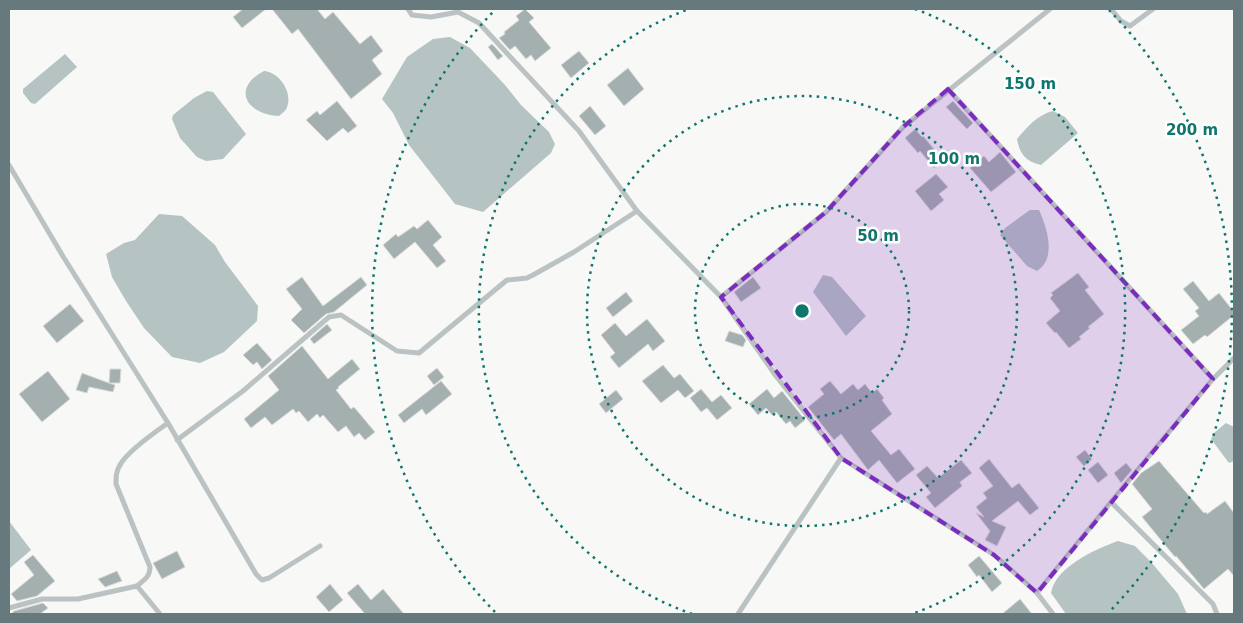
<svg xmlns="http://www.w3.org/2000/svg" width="1243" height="623" viewBox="0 0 1243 623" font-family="'DejaVu Sans',sans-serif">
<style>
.water{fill:#b5c3c3}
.building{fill:#a4afb0;stroke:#dadad9}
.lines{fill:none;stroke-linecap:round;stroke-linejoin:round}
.street{stroke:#bbc2c3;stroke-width:5}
.marked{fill:#7b2cbf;fill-opacity:0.2;stroke:#7b2cbf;stroke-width:4;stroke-dasharray:10 6;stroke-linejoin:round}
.ring{fill:none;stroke:#0f766e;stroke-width:2.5;stroke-dasharray:2.5 5}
.centre{fill:#0f766e;stroke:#fff;stroke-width:2.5}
.ring-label{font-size:15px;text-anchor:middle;font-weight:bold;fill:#0f766e;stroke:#fff;stroke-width:5;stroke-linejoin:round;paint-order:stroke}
</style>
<rect width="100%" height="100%" fill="#f8f8f6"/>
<!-- water -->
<g class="water">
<polygon points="450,37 470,48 505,85 521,105 549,132 555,144 551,153 483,212 455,204 409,145 393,113 382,99 407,57 433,39"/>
<polygon points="65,54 77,67 35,104 31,103 23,93 23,89"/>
<path d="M 264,71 C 279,72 293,92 287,107 C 286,111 282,113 279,116 C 248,115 230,89 264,71 Z"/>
<polygon points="207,91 213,92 246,134 223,159 206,161 197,157 180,138 172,119 173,115 194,98"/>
<path d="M 1053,111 L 1065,117 L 1078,133 L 1041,165 C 1026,162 1019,153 1017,139 C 1027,127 1037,115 1053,111 Z"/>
<path d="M 1030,210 L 1039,210 C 1047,228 1057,258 1037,271 L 1027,266 L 1000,235 L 1005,228 Z"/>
<polygon points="159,214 182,216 215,245 225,262 258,306 257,321 224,352 200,363 172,357 144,328 126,301 112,277 106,254 124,243 135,240"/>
<polygon points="823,275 832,277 866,316 846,336 813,292"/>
<polygon points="1226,423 1234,427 1234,461 1229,463 1211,439 1215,432"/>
<polygon points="9,521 31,550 9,569"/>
<path d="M 1118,541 L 1135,546 L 1151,562 L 1178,594 L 1187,614 L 1066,614 L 1051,593 C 1055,567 1096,549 1118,541 Z"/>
</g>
<!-- building -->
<g class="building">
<polygon points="243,9 266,9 242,28 233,17"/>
<polygon points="272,9 317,9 325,19 333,12 360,44 371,35 383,51 372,60 382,74 351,99 298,29 292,34"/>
<polygon points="525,9 534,18 529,22 551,48 535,61 531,55 526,59 515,46 510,50 499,38 505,34 504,32 519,20 516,16"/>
<polygon points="492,44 503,56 498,60 488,47"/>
<polygon points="579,51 589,63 571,78 561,65"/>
<polygon points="628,68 644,89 624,106 607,85"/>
<polygon points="337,101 357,126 348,133 343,128 327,141 306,120 317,111 320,115"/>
<polygon points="953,101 973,123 967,129 946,107"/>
<polygon points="590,106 606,126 595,135 579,116"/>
<polygon points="915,129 922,137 923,136 940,156 939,157 942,161 934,168 920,151 918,153 905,138"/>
<polygon points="1000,152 1016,172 991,192 970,168 984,156 989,162"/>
<polygon points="936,174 948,187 939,194 944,200 931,211 915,191"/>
<polygon points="428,220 442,237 433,245 446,261 437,268 415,242 394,259 383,245 396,234 398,237 414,226 417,229"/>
<polygon points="1078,273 1089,287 1085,290 1104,314 1088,327 1090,328 1079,337 1081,339 1069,348 1056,332 1055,333 1046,323 1060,311 1050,298 1053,295 1051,293"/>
<polygon points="302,277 323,306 361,277 367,285 334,312 326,314 304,333 291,320 302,309 286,289"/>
<polygon points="753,277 761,288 741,302 734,292"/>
<polygon points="1193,281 1209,301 1219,293 1234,312 1234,315 1207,337 1205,335 1193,344 1181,330 1199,316 1195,311 1199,308 1183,289"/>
<polygon points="626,292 633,301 613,317 606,308"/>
<polygon points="70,304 84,321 57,343 43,326"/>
<polygon points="647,319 665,341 653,351 648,344 619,368 610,357 615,353 601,335 615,323 626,336"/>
<polygon points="327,324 332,330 314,344 310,339"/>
<polygon points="729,331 742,335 746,340 743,347 725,341"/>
<polygon points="257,343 272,360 262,369 257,362 253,365 243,355"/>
<polygon points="302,346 328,379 352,359 360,369 338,387 339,388 336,390 351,409 354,407 375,432 365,440 359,433 354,437 346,426 338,432 323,415 320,418 317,414 308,422 299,411 296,413 293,409 272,425 265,417 251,428 244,419 279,390 268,376"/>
<polygon points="663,365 674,378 680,374 694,391 685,398 678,390 661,403 642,381"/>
<polygon points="437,368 444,377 434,385 427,376"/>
<polygon points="110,369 121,369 120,383 109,383 115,385 113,392 89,387 87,393 76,390 82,373 109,383"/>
<polygon points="48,371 70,399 42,422 19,394"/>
<polygon points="441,381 452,394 426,415 422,409 404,423 398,415"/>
<polygon points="830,381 841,394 853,384 858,390 865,384 872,393 877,389 884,398 882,400 892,414 871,431 891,455 899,449 915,469 897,483 879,460 868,470 841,434 834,440 808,407 824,394 820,389"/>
<polygon points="701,389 712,402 721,395 732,408 717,420 707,408 701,412 690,398"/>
<polygon points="767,389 774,398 782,391 805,420 795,428 790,421 786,424 776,412 772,415 766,408 758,415 749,404"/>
<polygon points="616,390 623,399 606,413 599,404"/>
<polygon points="1085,450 1092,459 1084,466 1076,457"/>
<polygon points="989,459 1012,488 1019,483 1039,508 1030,515 1018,501 992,521 1006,527 997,546 985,540 990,531 976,513 984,517 976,507 987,498 983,493 993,486 979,468"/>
<polygon points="961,460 972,473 960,482 962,486 935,508 926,497 931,493 916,475 927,466 938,478"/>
<polygon points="1159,461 1204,513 1206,512 1207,514 1225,501 1234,513 1234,576 1228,569 1204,589 1176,556 1175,557 1165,545 1142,517 1152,509 1132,484 1141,473"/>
<polygon points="1098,462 1108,475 1098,483 1088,470"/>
<polygon points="1126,463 1132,470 1121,483 1114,473"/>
<polygon points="177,551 185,567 162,579 153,563"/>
<polygon points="33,555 55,581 37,596 17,601 11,594 34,575 24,562"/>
<polygon points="979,556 1002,583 992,592 979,575 977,577 968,565"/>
<polygon points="117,571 122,581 105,587 98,579"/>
<polygon points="330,584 343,600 329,612 316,597"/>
<polygon points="358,584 371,600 383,589 404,614 365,614 347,593"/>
<polygon points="1020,599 1032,614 1002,614"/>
<polygon points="43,603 48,608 40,614 11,614 14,611"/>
</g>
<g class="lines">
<!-- street -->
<g class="street">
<polyline points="408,9 412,15 431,17 458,12 479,23 579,131 637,211 721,297 826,212 903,127 1050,9"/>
<polyline points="1111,9 1121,21 1130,26 1153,9"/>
<polyline points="948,89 1213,379 1234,358"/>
<path d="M 9,165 L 64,258 L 168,423 C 155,432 127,452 120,465 C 116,471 116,477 116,484 L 150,567 C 150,577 144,580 137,586"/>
<polyline points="721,297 776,376 841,458"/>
<polyline points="1213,379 1111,502 1213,604 1217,614"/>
<polyline points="168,423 256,574 262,580 269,578 320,546"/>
<polyline points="177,440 243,391 329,317 341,315 397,351 419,353 507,280 527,278 533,275 574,252 637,211"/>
<polyline points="1037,593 1111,502"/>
<polyline points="9,608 42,599 78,599 137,586 160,614"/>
<polyline points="738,614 841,458 994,555 1037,593 1053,614"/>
</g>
</g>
<!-- marked area -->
<path class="marked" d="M 948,89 L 1213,379 L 1037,593 L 994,555 L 841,458 L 721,297 L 826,212 L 903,127 Z"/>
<!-- distance rings -->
<g class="ring">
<circle cx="802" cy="311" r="107"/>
<circle cx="802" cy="311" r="215"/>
<path d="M692 614A322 322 0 0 1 689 9M915 9A322 322 0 0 1 912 614"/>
<path d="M495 612A430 430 0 0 1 495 10M1109 10A430 430 0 0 1 1109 612"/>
</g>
<circle cx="802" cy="311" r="8" class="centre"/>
<g class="ring-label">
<text x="1030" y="89">150 m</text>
<text x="1192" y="135">200 m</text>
<text x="954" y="164">100 m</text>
<text x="878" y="241">50 m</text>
</g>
<!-- border -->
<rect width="1243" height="623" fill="none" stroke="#667a7e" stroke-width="20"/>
</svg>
